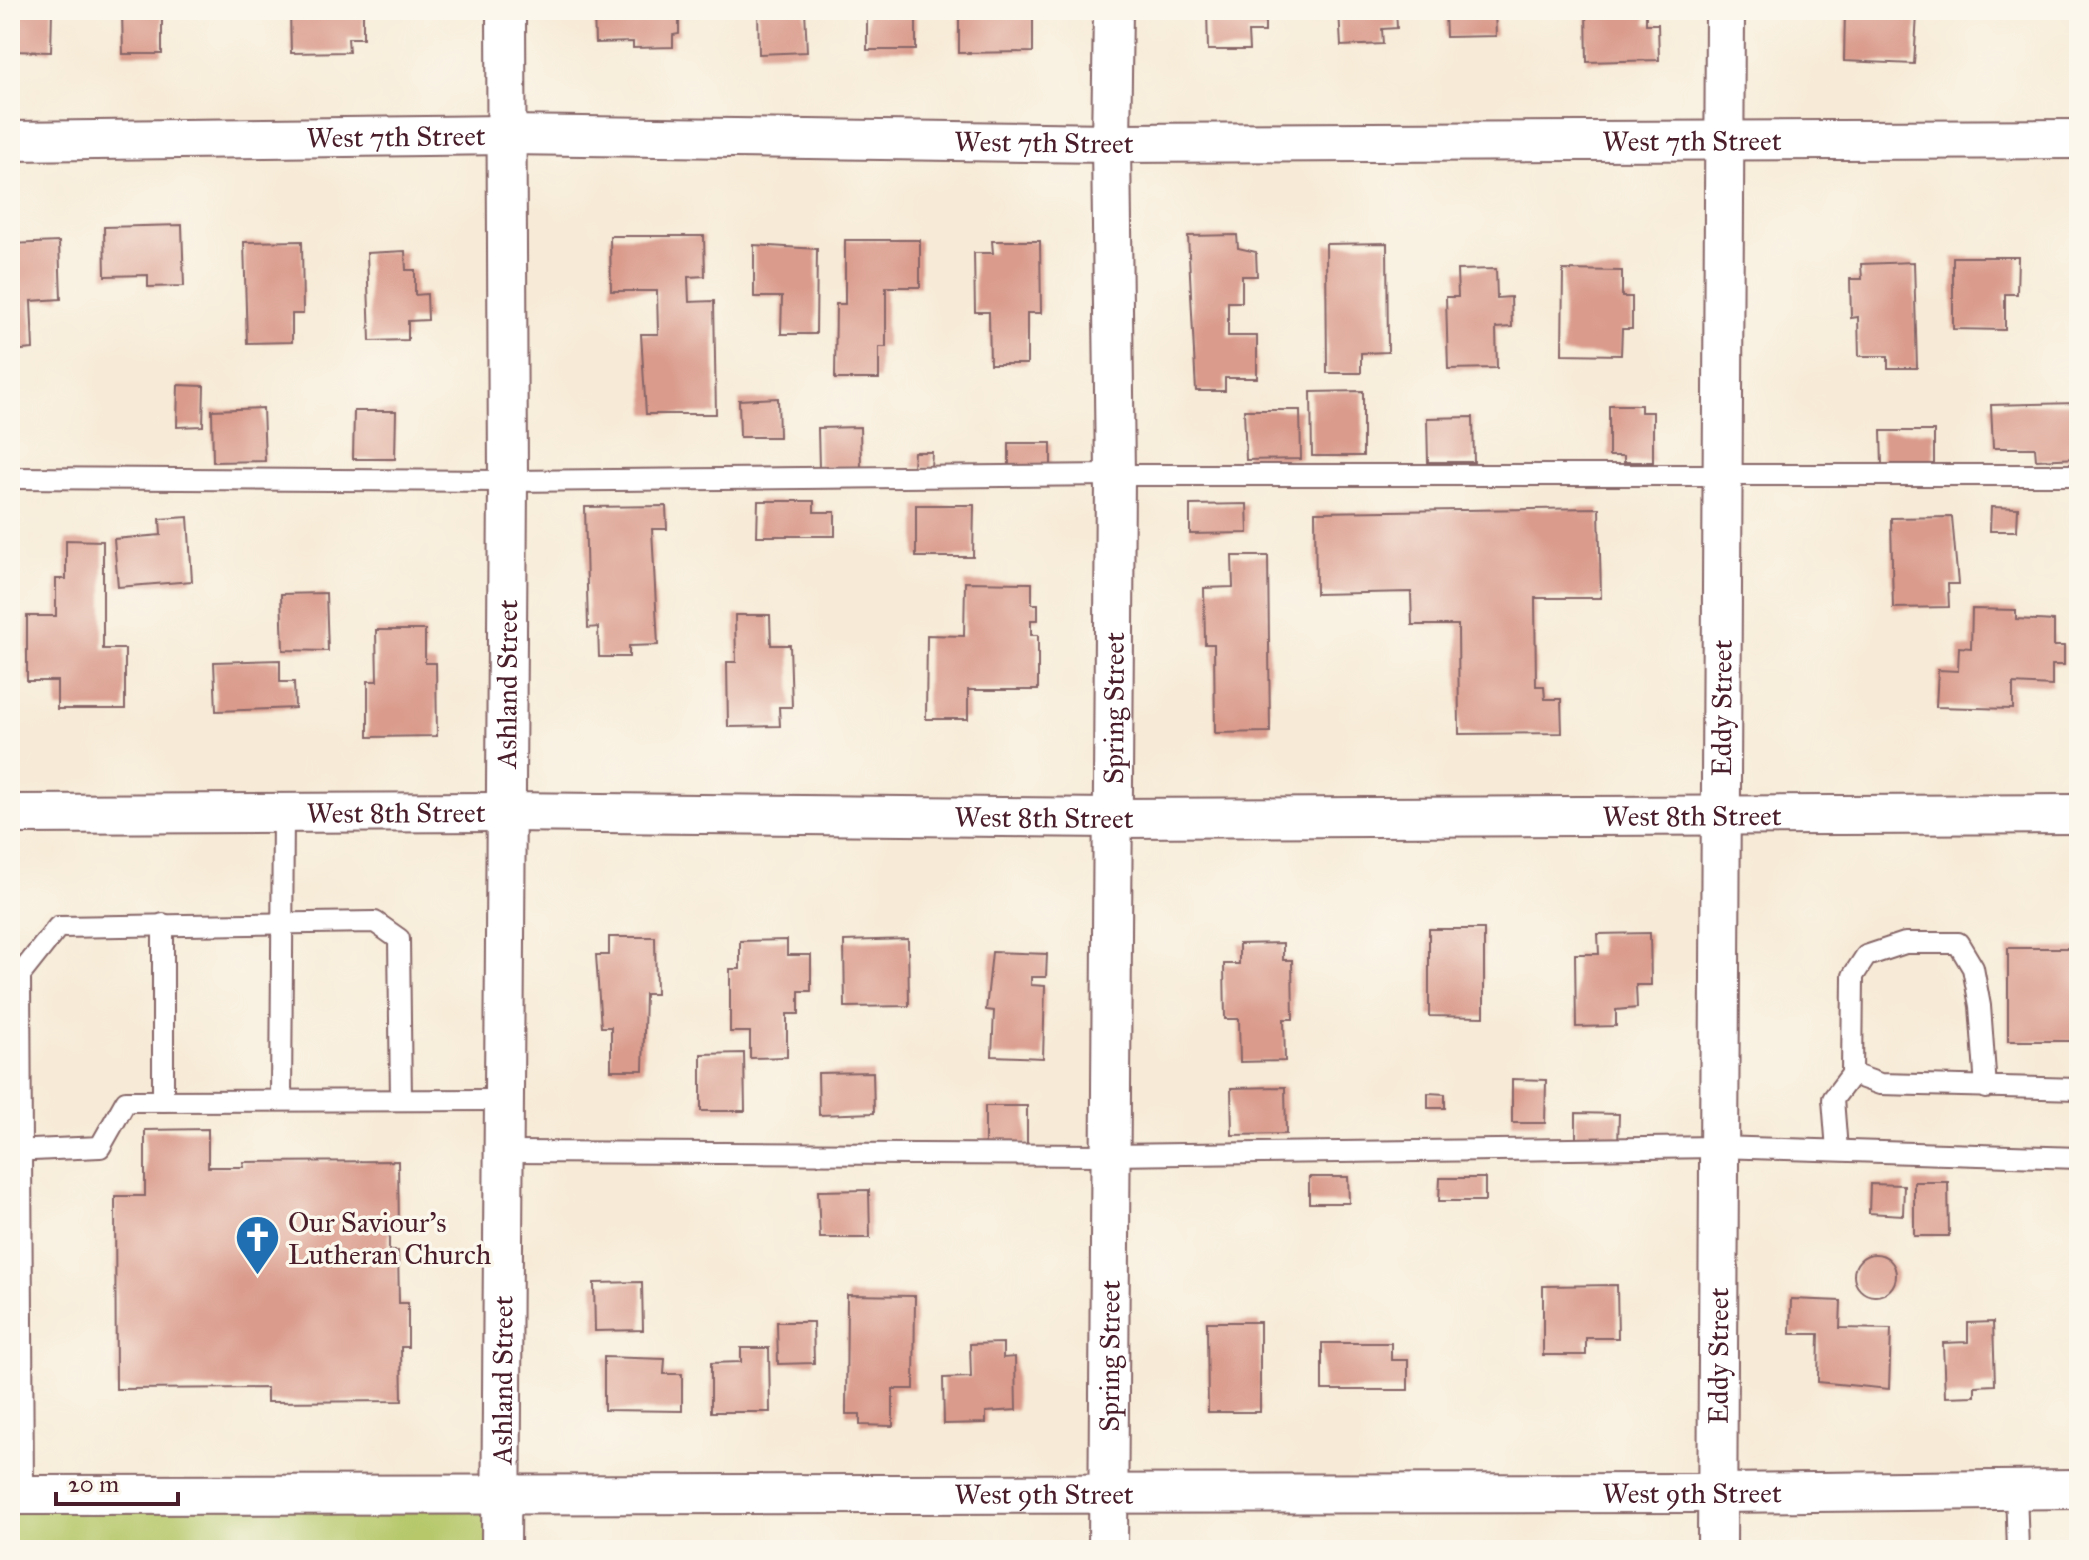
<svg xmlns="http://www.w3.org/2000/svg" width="2089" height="1560" viewBox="0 0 2089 1560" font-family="'IM FELL Great Primer',serif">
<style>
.green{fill:#b6c86b;stroke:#80744b;stroke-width:2}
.building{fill:#da9b8c}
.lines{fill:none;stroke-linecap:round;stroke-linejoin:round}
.service-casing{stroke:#876667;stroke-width:24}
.minor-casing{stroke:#876667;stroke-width:42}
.service{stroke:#fff;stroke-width:20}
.minor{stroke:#fff;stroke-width:38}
.labels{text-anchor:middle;stroke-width:7;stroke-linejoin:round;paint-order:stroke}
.street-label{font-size:28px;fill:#4a1f2b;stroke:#fbf7ec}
.poi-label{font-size:28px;fill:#4a1f2b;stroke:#fbf7ec;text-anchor:start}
</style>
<rect width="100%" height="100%" fill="#fbf7ec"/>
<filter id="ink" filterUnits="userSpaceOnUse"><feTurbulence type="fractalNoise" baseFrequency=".0125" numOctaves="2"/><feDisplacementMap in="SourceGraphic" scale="16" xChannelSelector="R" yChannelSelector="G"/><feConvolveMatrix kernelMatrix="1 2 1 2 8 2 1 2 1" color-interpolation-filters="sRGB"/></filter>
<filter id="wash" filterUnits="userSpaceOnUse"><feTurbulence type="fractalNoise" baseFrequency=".006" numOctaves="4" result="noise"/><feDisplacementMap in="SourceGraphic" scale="32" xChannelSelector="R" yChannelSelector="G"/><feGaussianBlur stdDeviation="1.8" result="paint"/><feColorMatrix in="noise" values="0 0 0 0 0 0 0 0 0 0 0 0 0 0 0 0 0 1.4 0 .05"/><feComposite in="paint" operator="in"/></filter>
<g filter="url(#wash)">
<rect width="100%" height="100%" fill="#f7ebd7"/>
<!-- green -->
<polygon class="green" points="501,1494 501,1550 10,1550 10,1495"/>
<g id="blocks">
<!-- building -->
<g class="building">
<polygon points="10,10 52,10 51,52 10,51"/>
<polygon points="122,10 162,10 162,54 123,54"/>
<polygon points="290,10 363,10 363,38 348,38 349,52 291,53"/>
<polygon points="594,10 679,10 679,34 673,35 673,47 633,48 633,42 595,43"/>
<polygon points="758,10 805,10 807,52 759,54"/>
<rect x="867" y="10" width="49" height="40"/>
<polygon points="959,10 1033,10 1033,52 959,53"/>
<polygon points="1207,10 1265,10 1265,32 1248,32 1249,50 1208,50"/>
<polygon points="1339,10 1396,10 1397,28 1382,29 1383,44 1341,46"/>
<polygon points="1445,10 1495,10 1496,36 1446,37"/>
<polygon points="1586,10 1646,10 1646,24 1658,24 1659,60 1587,62"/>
<polygon points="1845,10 1911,10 1911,17 1917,15 1914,64 1844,61"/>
<polygon points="182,225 184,286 148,287 148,275 105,276 104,227"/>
<polygon points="1237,235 1238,248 1256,252 1257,276 1242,276 1242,302 1228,302 1228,336 1257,336 1257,378 1225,378 1225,391 1196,391 1188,236"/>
<polygon points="610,236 704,236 705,276 688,277 689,302 714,301 716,414 646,414 641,334 658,334 657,291 611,291"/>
<polygon points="845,240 920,240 920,287 886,287 886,347 879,347 879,379 835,379 836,304 845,304"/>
<polygon points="302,241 303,314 292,314 292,342 247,343 244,242"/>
<polygon points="992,241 1040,241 1041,313 1027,313 1027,364 990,364 989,312 975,312 974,253 993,253"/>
<polygon points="59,242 61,299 31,301 33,349 10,351 10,244"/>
<polygon points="1387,243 1388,352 1361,353 1361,373 1327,373 1326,244"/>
<polygon points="754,245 817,249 816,334 781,334 782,297 754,297"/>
<polygon points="405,251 406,270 415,270 415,295 427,294 428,320 408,321 408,340 370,341 367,253"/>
<polygon points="1953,257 2018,257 2017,294 2005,294 2005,330 1953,329"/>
<polygon points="1914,262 1917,368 1888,368 1888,356 1859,356 1858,317 1851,318 1850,279 1862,279 1861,264"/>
<polygon points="1496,269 1497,298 1511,297 1512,327 1496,328 1497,368 1448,369 1446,297 1458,297 1457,270"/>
<polygon points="1563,270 1622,271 1622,297 1632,297 1632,329 1622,329 1621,355 1562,354"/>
<polygon points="178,385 204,386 203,426 177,427"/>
<polygon points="1363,391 1363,456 1312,456 1311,392"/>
<polygon points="778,398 779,437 740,437 739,400"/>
<polygon points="2077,403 2079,410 2079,458 2036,460 2035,448 1993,448 1991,405"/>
<polygon points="1609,405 1641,405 1641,412 1653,412 1653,462 1624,462 1624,456 1609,456"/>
<polygon points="263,408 265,461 213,462 212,410"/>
<polygon points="1244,410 1300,410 1301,459 1246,460"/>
<polygon points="354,411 396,411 395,459 353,459"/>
<polygon points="1473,417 1474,462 1428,462 1427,418"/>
<polygon points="860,427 861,467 819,468 818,428"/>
<polygon points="1881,431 1934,431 1934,465 1882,466"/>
<polygon points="1009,443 1051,443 1051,469 1009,468"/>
<polygon points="914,452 932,452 931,468 913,467"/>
<polygon points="758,501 814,501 814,512 835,512 835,536 757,536"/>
<polygon points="1247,504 1248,533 1190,534 1190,505"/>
<polygon points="916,505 974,505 973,557 916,557"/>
<polygon points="666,506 667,529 652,529 658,645 629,646 629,657 599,657 598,627 588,628 585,507"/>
<polygon points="1991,507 2018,508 2017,531 1990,531"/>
<polygon points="1599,508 1601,598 1535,598 1536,686 1544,686 1545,699 1561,699 1562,733 1459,734 1458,625 1412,625 1411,592 1316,594 1315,512"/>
<polygon points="188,517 192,581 118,587 114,539 161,535 160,519"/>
<polygon points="1952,517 1958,584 1948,584 1949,607 1893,608 1891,518"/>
<polygon points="66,540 103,541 103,649 125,649 125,709 57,709 57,681 27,681 27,616 56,616 56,579 66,579"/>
<polygon points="1232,556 1268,556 1270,732 1215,733 1214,644 1205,644 1204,588 1233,587"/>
<polygon points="965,582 1032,583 1032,604 1038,604 1038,620 1031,620 1031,635 1038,635 1038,690 968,690 968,719 926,719 927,635 964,636"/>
<polygon points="326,593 328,651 283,650 281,594"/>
<polygon points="1972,609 2016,610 2016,619 2054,621 2054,646 2064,646 2064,665 2052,665 2052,686 2013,684 2013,709 1936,707 1938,670 1958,671 1959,647 1971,648"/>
<polygon points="735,615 770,615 771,645 790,645 792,707 779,707 780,726 728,727 727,662 736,662"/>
<polygon points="376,630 425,630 425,663 436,663 437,736 368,737 368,681 377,681"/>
<polygon points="280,660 280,682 294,682 295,708 216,711 214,662"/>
<polygon points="1429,929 1484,929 1484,1017 1429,1016"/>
<polygon points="1650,933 1651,985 1636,985 1637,1008 1616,1010 1616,1026 1576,1027 1575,954 1599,954 1598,934"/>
<polygon points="609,937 655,937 656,994 645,994 643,1070 611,1070 611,1027 601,1027 596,955 609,955"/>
<polygon points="908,939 909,1006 845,1007 844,941"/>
<polygon points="787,940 787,955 811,955 811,991 799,991 799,1014 787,1014 787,1057 750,1058 750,1032 730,1032 730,969 740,969 740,941"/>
<polygon points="1283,943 1283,960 1292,960 1293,1019 1284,1019 1285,1061 1240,1062 1239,1019 1225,1019 1224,964 1239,964 1239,944"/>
<rect x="2008" y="948" width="71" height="93"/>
<polygon points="992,952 1047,954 1046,977 1031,977 1031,985 1045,986 1043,1058 992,1056 994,1011 986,1010"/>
<polygon points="744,1053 745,1111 701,1111 701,1054"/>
<polygon points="873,1072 874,1113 819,1115 818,1073"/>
<polygon points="1512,1079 1546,1080 1545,1123 1512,1123"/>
<polygon points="1285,1087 1286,1134 1232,1135 1231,1088"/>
<polygon points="1428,1093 1445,1094 1445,1108 1428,1108"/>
<rect x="985" y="1106" width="42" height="38"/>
<polygon points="1576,1113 1619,1114 1618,1144 1576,1143"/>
<polygon points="208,1129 208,1167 244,1167 243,1162 398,1161 399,1230 389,1230 389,1251 398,1251 399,1303 408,1303 408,1347 401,1347 402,1401 267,1402 267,1388 116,1389 115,1196 145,1196 145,1130"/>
<polygon points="1309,1177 1348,1177 1349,1203 1309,1203"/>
<polygon points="1440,1178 1485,1178 1485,1201 1439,1201"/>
<polygon points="1914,1182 1948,1182 1949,1236 1914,1236"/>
<polygon points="1870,1184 1904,1185 1903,1215 1869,1213"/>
<polygon points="869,1190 870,1238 820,1238 818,1191"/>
<polygon points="2076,1234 2079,1234 2079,1418 2075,1418"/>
<circle cx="1875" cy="1275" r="21"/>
<polygon points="642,1282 643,1330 595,1331 594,1283"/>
<polygon points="1617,1285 1618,1338 1586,1338 1586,1355 1543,1355 1543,1286"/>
<polygon points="847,1295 915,1296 914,1389 893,1389 893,1426 860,1425 860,1414 846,1414"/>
<polygon points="1791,1299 1841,1301 1840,1328 1891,1329 1889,1389 1818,1382 1819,1334 1790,1334"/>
<polygon points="777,1322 813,1322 814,1363 778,1364"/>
<polygon points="1207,1322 1260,1322 1260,1412 1208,1412"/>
<polygon points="1993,1322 1995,1385 1975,1386 1975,1396 1945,1397 1943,1343 1968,1342 1968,1323"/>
<polygon points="1003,1343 1003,1358 1015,1357 1016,1410 986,1412 986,1423 944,1424 943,1378 971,1377 970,1344"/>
<polygon points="1322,1343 1391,1343 1391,1360 1408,1360 1408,1390 1322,1390"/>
<polygon points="741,1348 769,1348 770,1412 711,1412 711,1363 741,1362"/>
<polygon points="604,1357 665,1359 664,1374 682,1374 682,1411 604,1410"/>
</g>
</g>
</g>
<g filter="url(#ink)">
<use href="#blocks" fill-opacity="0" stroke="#876667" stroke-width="2"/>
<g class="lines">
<defs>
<g id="service">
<polyline points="10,478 508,481 1115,475 2079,475"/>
<polyline points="163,924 163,1101"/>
<polyline points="1986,1088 1980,1006 1973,968 1958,943 1905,943 1866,956 1853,976 1852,1074 1880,1084 2079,1089"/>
<polyline points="281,1100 283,813"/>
<polyline points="1837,1150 1833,1099 1852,1074"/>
<polyline points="10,1151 100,1147 126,1101 504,1100"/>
<polyline points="503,1152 1109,1155 1718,1147 2079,1158"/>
<polyline points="2016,1490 2018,1550"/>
<polyline points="23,1495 20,975 58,927 375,922 399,939 401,1100"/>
</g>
<g id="minor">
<path id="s1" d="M 10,141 L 506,135 L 1111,143 L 2079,139"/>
<path id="s2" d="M 10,814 L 504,812 L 1112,818 L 2079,814"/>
<path id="s3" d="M 10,1495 L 1717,1493 L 2079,1489"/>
<path id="s4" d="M 501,1550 L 508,481 L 506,10"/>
<path id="s5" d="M 1108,1550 L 1115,475 L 1111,143 L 1113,10"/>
<path id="s6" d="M 1717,1550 L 1725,10"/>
</g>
</defs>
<!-- service casing -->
<use href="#service" class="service-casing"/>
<!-- minor casing -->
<use href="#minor" class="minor-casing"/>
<!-- service -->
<use href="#service" class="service"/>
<!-- minor -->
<use href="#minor" class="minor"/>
</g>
</g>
<!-- icons -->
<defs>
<symbol id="church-pin" viewBox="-11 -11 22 30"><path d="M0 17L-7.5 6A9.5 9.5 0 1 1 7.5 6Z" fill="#1f6fb2" stroke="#fbf7ec"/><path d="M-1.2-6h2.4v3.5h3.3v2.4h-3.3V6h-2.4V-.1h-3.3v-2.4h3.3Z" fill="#fff"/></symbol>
</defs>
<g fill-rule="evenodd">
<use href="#church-pin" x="232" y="1212" width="51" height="69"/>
</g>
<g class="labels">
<!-- street labels -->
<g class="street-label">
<text dy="10" stroke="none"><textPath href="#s1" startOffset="386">West 7th Street</textPath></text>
<text dy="10" stroke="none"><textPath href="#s1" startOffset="1682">West 7th Street</textPath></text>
<text dy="10" stroke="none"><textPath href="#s1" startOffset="1034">West 7th Street</textPath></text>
<text dy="10" stroke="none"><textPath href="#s4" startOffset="866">Ashland Street</textPath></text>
<text dy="10" stroke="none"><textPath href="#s5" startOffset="842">Spring Street</textPath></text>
<text dy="10" stroke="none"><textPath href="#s6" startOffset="842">Eddy Street</textPath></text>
<text dy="10" stroke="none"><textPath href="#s2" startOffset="386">West 8th Street</textPath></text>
<text dy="10" stroke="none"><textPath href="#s2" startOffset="1034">West 8th Street</textPath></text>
<text dy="10" stroke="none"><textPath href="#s2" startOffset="1682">West 8th Street</textPath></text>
<text dy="10" stroke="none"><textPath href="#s5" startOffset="194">Spring Street</textPath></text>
<text dy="10" stroke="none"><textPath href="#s6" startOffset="194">Eddy Street</textPath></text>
<text dy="10" stroke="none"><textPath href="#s4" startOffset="170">Ashland Street</textPath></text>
<text dy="10" stroke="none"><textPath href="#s3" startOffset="1034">West 9th Street</textPath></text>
<text dy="10" stroke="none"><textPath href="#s3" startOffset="1682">West 9th Street</textPath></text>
</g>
<!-- poi labels -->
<g class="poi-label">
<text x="288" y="1232">Our Saviour's<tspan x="288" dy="32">Lutheran Church</tspan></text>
</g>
</g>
<!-- margin -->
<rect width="2089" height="1560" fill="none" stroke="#fbf7ec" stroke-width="40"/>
<!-- scale -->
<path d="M56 1492v12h122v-12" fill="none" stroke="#4a1f2b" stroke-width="4"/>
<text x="68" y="1492" font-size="24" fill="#4a1f2b" stroke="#fbf7ec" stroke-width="6" paint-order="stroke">20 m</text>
</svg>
